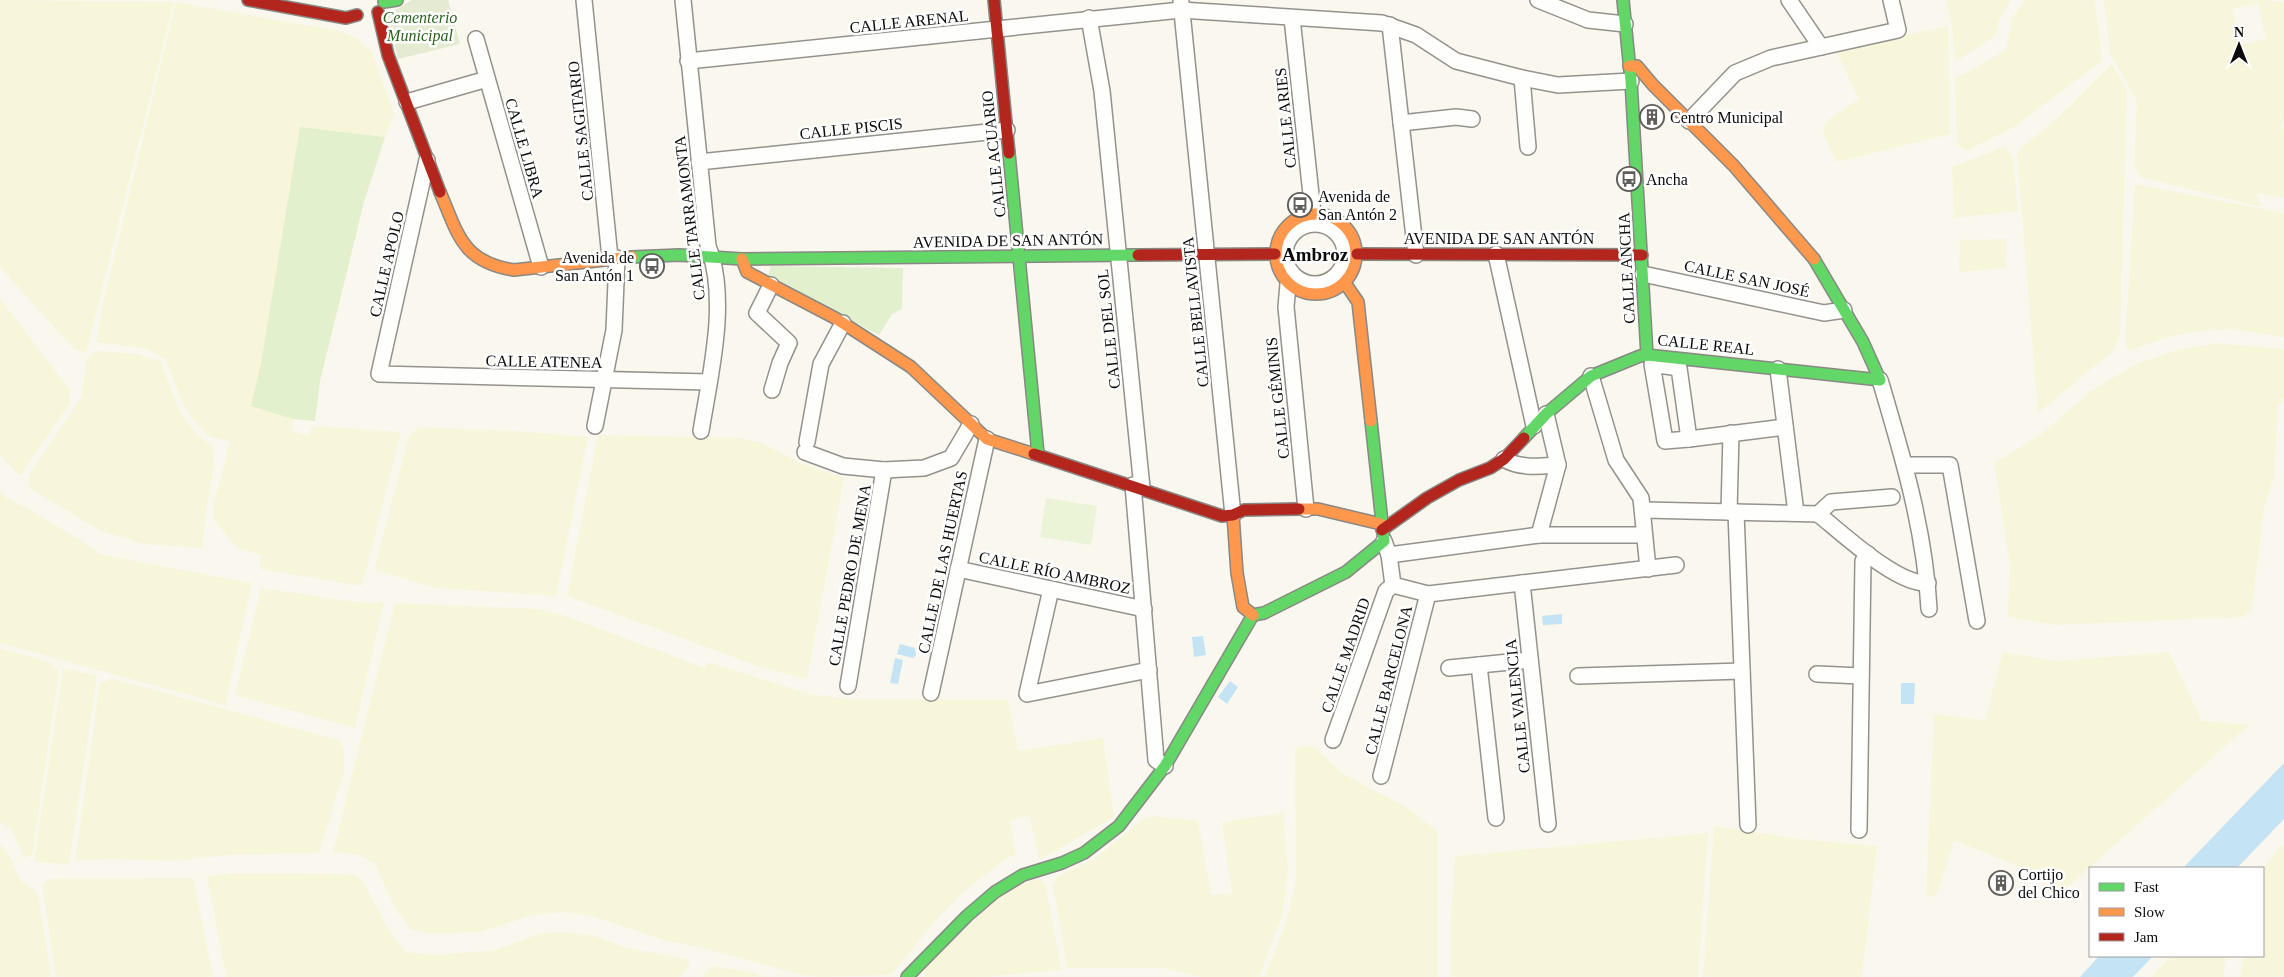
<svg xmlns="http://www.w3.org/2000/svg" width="2284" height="977" viewBox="0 0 2284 977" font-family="Georgia,serif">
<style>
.farmland{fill:#f7f5da;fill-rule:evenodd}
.green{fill:#e2f0ce}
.cemetery{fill:#e5ebd2}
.pitch{fill:#ecf4d7}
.water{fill:#c4e3f4}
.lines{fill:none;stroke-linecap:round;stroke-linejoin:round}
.street-casing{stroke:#93928d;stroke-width:18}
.fast-casing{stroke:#898884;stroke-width:14}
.slow-casing{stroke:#898884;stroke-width:14}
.jam-casing{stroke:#898884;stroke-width:14}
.street{stroke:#fefefc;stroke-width:15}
.fast{stroke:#63d668;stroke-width:11}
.slow{stroke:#ff974d;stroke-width:11}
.jam{stroke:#b3261e;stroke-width:11}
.labels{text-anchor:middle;stroke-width:5;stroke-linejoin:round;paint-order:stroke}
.park-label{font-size:16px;font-style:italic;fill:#29631b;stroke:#fff}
.street-label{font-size:16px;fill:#0b0b0b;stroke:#fff}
.poi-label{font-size:16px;fill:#0b0b0b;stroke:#fff;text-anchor:start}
.quarter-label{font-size:19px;font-weight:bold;fill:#0b0b0b;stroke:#fff}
</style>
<rect width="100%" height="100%" fill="#faf8ee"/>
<!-- farmland -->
<g class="farmland">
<polygon points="0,0 174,2 86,353 73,348 0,267"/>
<polygon points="1946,0 2011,0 2000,17 1995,36 1955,62 1952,26"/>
<polygon points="2025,0 2095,0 2102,61 2014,127 1966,151 1957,144 1955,79 2006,50 2012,18"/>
<path d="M 2104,0 L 2269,0 L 2284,3 L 2284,128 L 2277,100 L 2284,134 L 2284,198 L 2256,193 L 2261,207 L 2140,177 L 2134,164 L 2137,101 L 2110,53 ZM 2258,3 L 2266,39 L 2241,45 L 2232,9 Z"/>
<polygon points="176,2 340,31 355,38 372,52 394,114 385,137 300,127 261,363 251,406 293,419 291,431 309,436 312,426 401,432 362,586 260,569 261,555 237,548 213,519 213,507 230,442 209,436 193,420 182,402 166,360 147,349 97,342 102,307"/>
<polygon points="1948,26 1950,134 1836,162 1823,132 1827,121 1859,99 1835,49"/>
<polygon points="2112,64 2127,91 2120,333 2113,351 2038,413 2017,152 2066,110"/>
<polygon points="2006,146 2013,160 2018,211 1954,218 1952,167"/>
<polygon points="2135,184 2284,213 2284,337 2229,329 2192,332 2161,339 2130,351 2125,344"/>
<polygon points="2007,239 2006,268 1959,272 1960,240"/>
<polygon points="0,299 70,390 70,403 20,476 0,455"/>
<polygon points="2215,343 2284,349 2284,398 2278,407 2274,476 2264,509 2252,608 2244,617 2055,625 2008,617 2010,564 1994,463 2039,436 2091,391 2134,365 2174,351"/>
<polygon points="96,351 136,354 160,361 179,410 192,429 214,449 214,465 206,512 202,548 143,544 99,530 28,487 30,474 81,398 87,359"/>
<polygon points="419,427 516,431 588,437 556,596 436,588 374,570 409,436"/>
<polygon points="598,435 740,438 762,443 802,464 844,478 807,679 758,666 567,596"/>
<polygon points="0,491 5,497 36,513 103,555 252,583 225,705 0,643"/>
<polygon points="261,588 364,603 384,602 355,728 235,695"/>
<polygon points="395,603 537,609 563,615 705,668 708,662 809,694 847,699 1008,700 1018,751 1103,738 1114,817 1039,860 1030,816 1010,820 1016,854 1007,858 963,892 935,921 891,975 814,977 802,975 699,947 666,941 592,916 565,912 533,915 480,932 428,934 411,929 398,913 374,863 359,855 333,852"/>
<polygon points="0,648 51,663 59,672 32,855 24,858 12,830 0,822"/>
<polygon points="2003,652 2056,661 2169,652 2202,721 2249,725 2053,900 2037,874 1954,840 1936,897 1926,894 1934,714 1985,720"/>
<polygon points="63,668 97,676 69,865 34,861"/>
<polygon points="113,679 338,740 344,749 344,771 319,853 227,855 176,861 109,859 75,861 100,683"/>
<polygon points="1304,746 1316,748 1343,774 1406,807 1438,832 1438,977 1265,977 1286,922 1296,881 1295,749"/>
<polygon points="1283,813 1288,872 1282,916 1259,977 1200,977 1164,968 1067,968 1053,885 1058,876 1093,860 1143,819 1154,816 1198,821 1211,895 1232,893 1222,822"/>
<polygon points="1714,826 1800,839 1877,846 1862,977 1703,977"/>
<polygon points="1708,833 1698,977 1451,977 1450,932 1455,856"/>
<polygon points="0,844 9,855 20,880 38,893 51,977 0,977"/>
<polygon points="2282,845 2284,846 2284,977 2240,977 2244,956 2263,956 2263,869"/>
<polygon points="236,873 347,874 356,876 363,881 388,929 406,952 431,955 497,950 541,933 566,932 592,935 627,948 688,959 690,964 681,977 226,977 207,876"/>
<polygon points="193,878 213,977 56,977 42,885 50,879"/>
<polygon points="1040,878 1046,886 1061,970 984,977 925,977 923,968 1009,889"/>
<polygon points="2171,956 2226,956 2223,977 2151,977"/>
<polygon points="711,966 747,971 765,977 702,977"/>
</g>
<!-- green -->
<g class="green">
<polygon points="300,127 385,137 364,202 320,381 315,421 293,419 251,406 261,363"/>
<polygon points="771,266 903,268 902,309 892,314 879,335 768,275"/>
</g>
<!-- cemetery -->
<polygon class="cemetery" points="412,0 448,0 460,44 398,59 387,15"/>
<!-- pitch -->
<polygon class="pitch" points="1046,498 1097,506 1091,545 1040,537"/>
<!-- water -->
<g class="water">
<polygon points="1562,614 1562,624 1543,625 1542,616"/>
<polygon points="1203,636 1206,655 1194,657 1192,637"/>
<polygon points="900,644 915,648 916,655 913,658 897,654"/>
<polygon points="895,658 903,660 898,684 890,683"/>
<polygon points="1230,681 1238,687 1227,704 1218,697"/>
<polygon points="1901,683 1915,683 1914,704 1901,704"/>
<polygon points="2284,763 2284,819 2237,868 2183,868"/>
<polygon points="2099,956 2153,956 2133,977 2080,977"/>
</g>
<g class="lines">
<defs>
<g id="street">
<polyline points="584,0 610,258"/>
<path d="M 683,0 L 708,246 C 729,300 710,375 701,431"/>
<polyline points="1538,0 1588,20 1625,24"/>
<polyline points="1789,0 1821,47"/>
<polyline points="1181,2 1233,515"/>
<polyline points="1089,18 1102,91 1142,488"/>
<polyline points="1292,18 1313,213"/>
<polyline points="1390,25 1416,255"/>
<polyline points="476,39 541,267"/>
<polyline points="688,61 1181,10 1382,23 1416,35 1456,61 1522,78 1558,85 1631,81"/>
<polyline points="1522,78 1528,147"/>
<polyline points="407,102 487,79"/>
<polyline points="1689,121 1735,73 1771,58 1898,30 1891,0"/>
<polyline points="1401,123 1456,117 1472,119"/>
<polyline points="427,160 379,374 709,382"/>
<polyline points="699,162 1007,130"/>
<circle cx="1315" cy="254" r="30"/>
<polyline points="1496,254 1534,426"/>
<polyline points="1643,274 1824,313 1844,310"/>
<polyline points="1288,284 1286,307 1306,509"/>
<polyline points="771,285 757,313 789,343 780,363 772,390"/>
<polygon points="1652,364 1679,368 1689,439 1665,441"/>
<polyline points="1778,369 1796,513"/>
<polyline points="1591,376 1616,460 1641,498 1648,569"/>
<path d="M 1880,380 C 1902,454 1925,530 1929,609"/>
<polyline points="595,426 614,330 617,258"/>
<polyline points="1689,439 1785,427"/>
<polyline points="807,442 821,364 843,323"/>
<polyline points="805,452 843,466 884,470 924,468 951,458 971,424"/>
<path d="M 1504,459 C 1520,469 1541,466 1558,465"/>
<polyline points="1905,465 1950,465 1977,621"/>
<polyline points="1133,485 1156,760 1165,766"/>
<polyline points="1644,510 1818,514 1831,502 1892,497"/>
<polyline points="1729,512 1731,433"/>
<polyline points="1736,512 1748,825"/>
<path d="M 1818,514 C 1842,533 1898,586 1928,583"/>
<polyline points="1539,535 1558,465 1546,414"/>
<polyline points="1384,541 1389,555 1393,585 1428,594 1676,565"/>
<polyline points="1389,555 1539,535 1644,535"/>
<polyline points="958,569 1144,609"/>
<polyline points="1522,583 1548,824"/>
<polyline points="1051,589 1027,694 1149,670"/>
<polyline points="1479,665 1496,818"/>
<polyline points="1449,668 1530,660"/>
<polyline points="1817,674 1861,676"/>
<polyline points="1578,676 1742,671"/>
<polyline points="848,686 884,470"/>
<polyline points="931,693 987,439"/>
<polyline points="1333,740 1386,591 1393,585"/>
<polyline points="1381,776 1428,594"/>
<polyline points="1859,830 1863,561 1868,554"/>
</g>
<g id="fast">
<polyline points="1623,0 1631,81 1647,355"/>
<polyline points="384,2 397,0"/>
<polyline points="1009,153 1038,454"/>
<polyline points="632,257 679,255 742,259 1138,255"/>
<polyline points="1524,438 1546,414 1591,376 1640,356 1647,355 1880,380 1863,342 1814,259"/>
<polyline points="1253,615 1264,613 1346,572 1384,541 1371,421"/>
<polyline points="907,977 967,916 995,892 1023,875 1062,863 1084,853 1119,826 1165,766 1253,615"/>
</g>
<g id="slow">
<polyline points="1629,66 1637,66 1653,85 1734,166 1814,259"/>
<path d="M 440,192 C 458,234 462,262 514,270 L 632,257"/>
<circle cx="1316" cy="254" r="40"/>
<polyline points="742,259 747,272 835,318 911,367 987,439 1034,454"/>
<polyline points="1345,283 1358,302 1371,421"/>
<polyline points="1299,509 1318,509 1381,524"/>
<polyline points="1233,515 1237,573 1243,607 1253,615"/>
</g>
<g id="jam">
<polyline points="248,0 346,18 357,15"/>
<polyline points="994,0 1009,153"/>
<polyline points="378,12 388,55 440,192"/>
<polyline points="1357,254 1642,255"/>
<polyline points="1138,255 1275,254"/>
<polyline points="1034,454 1222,516 1233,515 1244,510 1299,509"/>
<polyline points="1382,530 1427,498 1459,480 1490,468 1504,459 1524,438"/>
</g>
</defs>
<!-- street casing -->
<use href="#street" class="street-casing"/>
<!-- fast casing -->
<use href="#fast" class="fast-casing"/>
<!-- slow casing -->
<use href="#slow" class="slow-casing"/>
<!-- jam casing -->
<use href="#jam" class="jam-casing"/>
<!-- street -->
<use href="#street" class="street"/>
<!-- fast -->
<use href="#fast" class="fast"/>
<!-- slow -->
<use href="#slow" class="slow"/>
<!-- jam -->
<use href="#jam" class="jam"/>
</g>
<!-- icons -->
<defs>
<symbol id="building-ring" viewBox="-11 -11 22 22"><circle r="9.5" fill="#fff" stroke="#5f5e5a" stroke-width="1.5"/><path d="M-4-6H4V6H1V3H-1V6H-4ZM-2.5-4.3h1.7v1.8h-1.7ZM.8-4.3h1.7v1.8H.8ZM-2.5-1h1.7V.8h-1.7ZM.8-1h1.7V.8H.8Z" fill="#5f5e5a"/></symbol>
<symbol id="bus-ring" viewBox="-11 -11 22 22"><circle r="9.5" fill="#fff" stroke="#5f5e5a" stroke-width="1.5"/><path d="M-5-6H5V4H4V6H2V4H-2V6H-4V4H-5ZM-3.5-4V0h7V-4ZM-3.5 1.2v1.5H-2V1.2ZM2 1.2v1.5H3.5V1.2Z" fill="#5f5e5a"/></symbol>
</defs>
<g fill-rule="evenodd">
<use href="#building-ring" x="1638" y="103" width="28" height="28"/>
<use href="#bus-ring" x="1615" y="165" width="28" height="28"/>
<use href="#bus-ring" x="1286" y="191" width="28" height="28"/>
<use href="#bus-ring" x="638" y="252" width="28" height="28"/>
<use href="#building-ring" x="1987" y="869" width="28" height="28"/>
</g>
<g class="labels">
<!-- park labels -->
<g class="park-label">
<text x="420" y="23">Cementerio<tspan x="420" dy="18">Municipal</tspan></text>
</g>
<!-- street labels -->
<g class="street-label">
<text transform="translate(909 21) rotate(-6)" y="6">CALLE ARENAL</text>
<text transform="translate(1285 118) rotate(-96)" y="6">CALLE ARIES</text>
<text transform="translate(851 128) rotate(-6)" y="6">CALLE PISCIS</text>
<text transform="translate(580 131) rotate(-96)" y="6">CALLE SAGITARIO</text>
<text transform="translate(525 148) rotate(74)" y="6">CALLE LIBRA</text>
<text transform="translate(993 154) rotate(-96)" y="6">CALLE ACUARIO</text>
<text transform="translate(689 218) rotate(-97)" y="6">CALLE TARRAMONTA</text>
<text x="1499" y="244">AVENIDA DE SAN ANTÓN</text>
<text transform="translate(1008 240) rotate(-1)" y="6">AVENIDA DE SAN ANTÓN</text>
<text transform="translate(386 264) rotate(-77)" y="6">CALLE APOLO</text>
<text transform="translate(1626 268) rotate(-93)" y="6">CALLE ANCHA</text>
<text transform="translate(1747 278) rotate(12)" y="6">CALLE SAN JOSÉ</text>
<text transform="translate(1195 312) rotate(-96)" y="6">CALLE BELLAVISTA</text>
<text transform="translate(1108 329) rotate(-96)" y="6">CALLE DEL SOL</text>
<text transform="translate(1706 344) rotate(6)" y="6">CALLE REAL</text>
<text transform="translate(544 361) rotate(1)" y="6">CALLE ATENEA</text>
<text transform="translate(1277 398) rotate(-96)" y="6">CALLE GÉMINIS</text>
<text transform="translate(942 562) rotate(-78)" y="6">CALLE DE LAS HUERTAS</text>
<text transform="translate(1055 572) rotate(12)" y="6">CALLE RÍO AMBROZ</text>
<text transform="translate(849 575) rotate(-80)" y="6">CALLE PEDRO DE MENA</text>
<text transform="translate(1345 655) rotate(-71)" y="6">CALLE MADRID</text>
<text transform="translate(1388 680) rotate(-76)" y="6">CALLE BARCELONA</text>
<text transform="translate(1517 706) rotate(-96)" y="6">CALLE VALENCIA</text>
</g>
<!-- poi labels -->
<g class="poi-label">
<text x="1670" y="123">Centro Municipal</text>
<text x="1646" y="185">Ancha</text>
<text x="1318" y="202">Avenida de<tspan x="1318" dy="18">San Antón 2</tspan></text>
<text x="634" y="263" text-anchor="end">Avenida de<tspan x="634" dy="18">San Antón 1</tspan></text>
<text x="2018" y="880">Cortijo<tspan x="2018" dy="18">del Chico</tspan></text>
</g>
<!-- quarter labels -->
<g class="quarter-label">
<text x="1315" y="261">Ambroz</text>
</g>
</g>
<!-- legend -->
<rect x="2089" y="867" width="175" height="90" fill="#ffffff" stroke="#9d9d9d"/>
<rect x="2099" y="883" width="25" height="8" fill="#63d668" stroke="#9d9d9d"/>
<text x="2134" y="892" font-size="15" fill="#0b0b0b">Fast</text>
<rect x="2099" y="908" width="25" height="8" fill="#ff974d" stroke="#9d9d9d"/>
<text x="2134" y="917" font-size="15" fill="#0b0b0b">Slow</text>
<rect x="2099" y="933" width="25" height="8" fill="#b3261e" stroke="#9d9d9d"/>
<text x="2134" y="942" font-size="15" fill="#0b0b0b">Jam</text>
<!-- north arrow -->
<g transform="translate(2239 45)" stroke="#ffffff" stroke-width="4" paint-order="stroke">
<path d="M0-4L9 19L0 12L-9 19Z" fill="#0b0b0b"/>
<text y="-8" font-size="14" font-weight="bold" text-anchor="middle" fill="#0b0b0b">N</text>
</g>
</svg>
